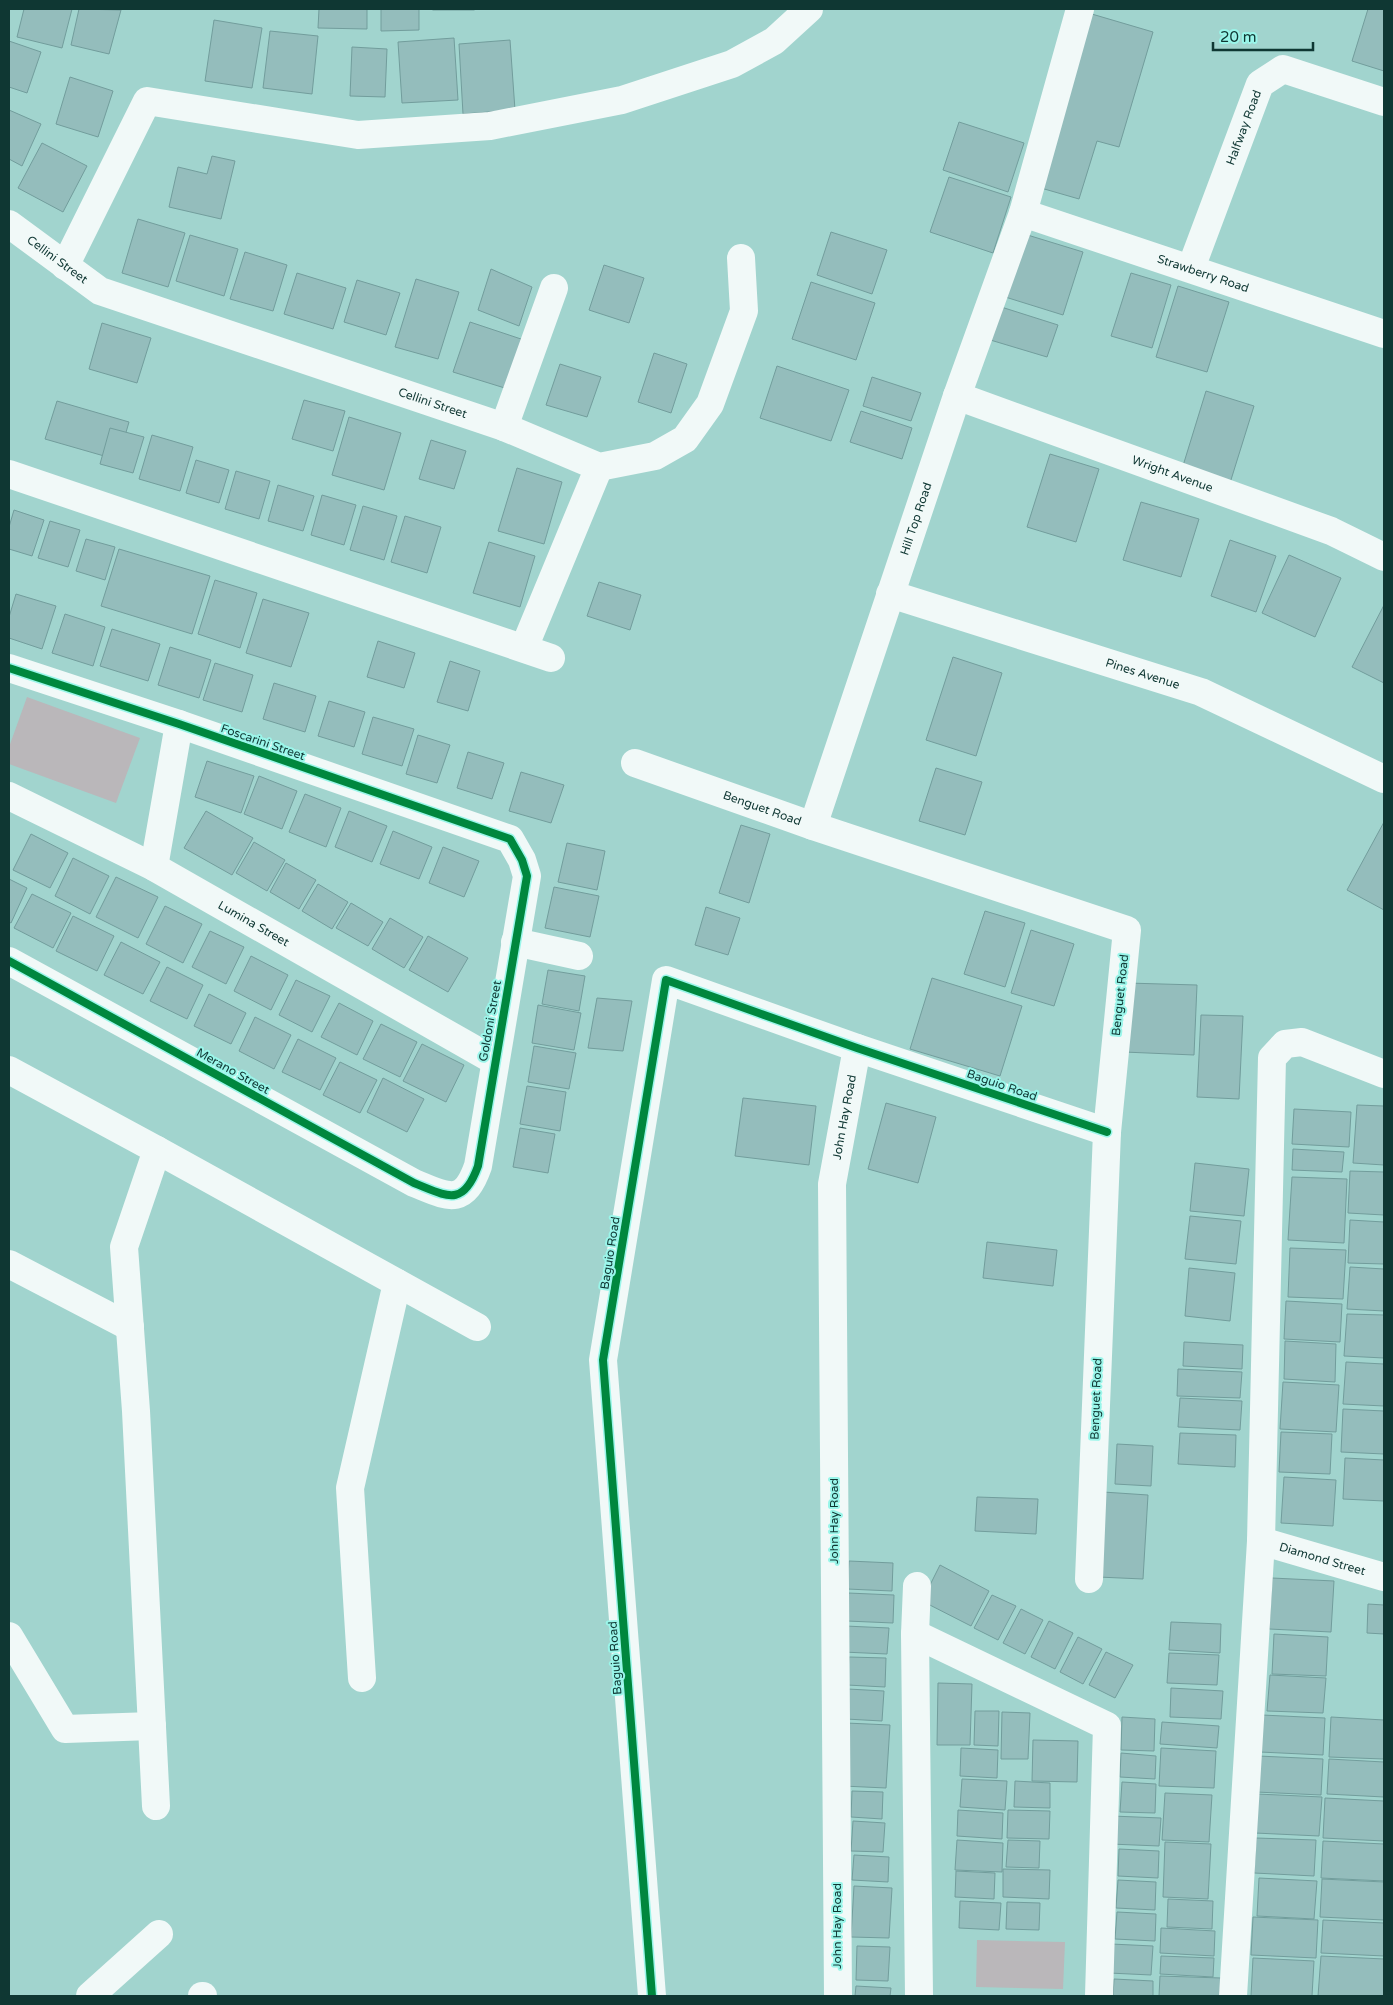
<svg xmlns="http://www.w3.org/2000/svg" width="1393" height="2005" viewBox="0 0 1393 2005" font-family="'Varela Round',sans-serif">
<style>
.green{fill:#bab7ba}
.building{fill:#94bdbc;stroke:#729d9c}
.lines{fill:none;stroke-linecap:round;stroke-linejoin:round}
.minor{stroke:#f1f9f8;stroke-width:28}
.cycleway-casing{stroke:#9af6ea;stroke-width:11}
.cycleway{stroke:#00873e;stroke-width:8}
.labels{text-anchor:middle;stroke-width:4;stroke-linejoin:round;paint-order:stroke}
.street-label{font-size:12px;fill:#0f3733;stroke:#9af6ea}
</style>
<rect width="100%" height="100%" fill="#a1d4ce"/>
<!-- green -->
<g class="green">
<polygon points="27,697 140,738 116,803 9,764 9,747"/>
<polygon points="977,1940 1065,1942 1063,1989 976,1987"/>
</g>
<!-- building -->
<g class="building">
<polygon points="24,9 72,9 62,48 17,37"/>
<polygon points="79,9 121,10 109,54 71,45"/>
<polygon points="319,9 367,9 367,29 318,28"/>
<polygon points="381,9 419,9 419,30 381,31"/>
<rect x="433" y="9" width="41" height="1"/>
<polygon points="1368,9 1384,9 1384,71 1352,61"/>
<polygon points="1085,12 1153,32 1119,147 1097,141 1079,199 1034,186"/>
<polygon points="214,20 262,28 252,88 205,81"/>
<polygon points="270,31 318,36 312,94 263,88"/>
<polygon points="454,38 458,100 402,103 398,42"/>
<polygon points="510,40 515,110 463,114 459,44"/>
<polygon points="9,41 41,52 27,93 9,87"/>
<polygon points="352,47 387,49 385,97 350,96"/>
<polygon points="70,77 113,91 98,137 56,124"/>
<polygon points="9,110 41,124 22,166 9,159"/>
<polygon points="959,122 1024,143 1008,192 943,170"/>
<polygon points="42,143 87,166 63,212 18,188"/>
<polygon points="212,156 235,161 221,219 169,207 178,167 207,174"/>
<polygon points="949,177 1011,197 993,253 930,232"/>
<polygon points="138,219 185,233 168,287 122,273"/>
<polygon points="831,232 887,250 872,294 817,275"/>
<polygon points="1021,233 1083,252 1063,315 1002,296"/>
<polygon points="190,235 238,249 224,296 176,281"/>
<polygon points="245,252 287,265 273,311 230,299"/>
<polygon points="604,265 644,278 629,323 589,310"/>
<polygon points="491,269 532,287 519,326 478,310"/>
<polygon points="297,273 346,288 333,329 284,314"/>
<polygon points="1131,273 1171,285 1152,348 1111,336"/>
<polygon points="416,279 459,292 438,359 395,347"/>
<polygon points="357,280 400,293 386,335 344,322"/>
<polygon points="811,282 875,303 856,360 792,339"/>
<polygon points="1178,286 1229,302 1207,372 1156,357"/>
<polygon points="998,306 1058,325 1047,357 987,339"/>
<polygon points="470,322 524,340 508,389 453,372"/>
<polygon points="102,323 151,338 137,383 89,369"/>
<polygon points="654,353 687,364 671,413 638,402"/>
<polygon points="560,364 601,377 587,417 546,405"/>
<polygon points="777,366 849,390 831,441 760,418"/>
<polygon points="872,377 921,393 911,421 863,406"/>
<polygon points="1206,391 1254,406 1230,483 1182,469"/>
<polygon points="304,400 345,411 333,451 292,439"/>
<polygon points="57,401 129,422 118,460 45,439"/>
<polygon points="861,411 912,428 902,459 850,442"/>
<polygon points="349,417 401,433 384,490 332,475"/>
<polygon points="110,428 144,437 133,473 100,464"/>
<polygon points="152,435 193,447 180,491 139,479"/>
<polygon points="431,440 466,451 454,489 419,479"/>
<polygon points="1050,454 1099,469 1076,542 1027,527"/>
<polygon points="196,460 229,470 219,503 186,493"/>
<polygon points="517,468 562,482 544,544 498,531"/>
<polygon points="236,471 270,481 259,519 225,509"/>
<polygon points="278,485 314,496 303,531 268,521"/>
<polygon points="322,495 356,505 344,545 311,535"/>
<polygon points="1141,502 1199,519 1181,577 1123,560"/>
<polygon points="363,506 397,516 384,560 350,550"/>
<polygon points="14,510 44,520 32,556 9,549 9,527"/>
<polygon points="405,516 441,527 427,573 391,562"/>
<polygon points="50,521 80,530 68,567 38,558"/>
<polygon points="86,539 115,547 105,580 76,571"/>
<polygon points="1230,540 1276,556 1256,612 1211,596"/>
<polygon points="489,542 535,556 520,607 473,593"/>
<polygon points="119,549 210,576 192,634 101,606"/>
<polygon points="1289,555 1341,578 1315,637 1262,613"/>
<polygon points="215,580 257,593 240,648 198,634"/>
<polygon points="599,582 641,595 630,630 587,616"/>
<polygon points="16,594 56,606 42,649 9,638 9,617"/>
<polygon points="263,599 309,613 291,667 246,653"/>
<polygon points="1384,605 1384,683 1352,667"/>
<polygon points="65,614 105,627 93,666 52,653"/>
<polygon points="112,629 160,644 148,681 100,666"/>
<polygon points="378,641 415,653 404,688 367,677"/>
<polygon points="170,647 211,660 199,698 158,685"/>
<polygon points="953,657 1002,673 976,756 926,740"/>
<polygon points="450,661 480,671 468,711 437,702"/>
<polygon points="215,663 253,675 242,712 203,700"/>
<polygon points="274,683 316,696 305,732 263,719"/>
<polygon points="329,701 365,712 354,747 318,736"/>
<polygon points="373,717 414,729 402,766 362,754"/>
<polygon points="418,735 450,745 437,783 406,774"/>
<polygon points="468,752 504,763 492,799 457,788"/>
<polygon points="207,761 254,776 241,813 195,797"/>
<polygon points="936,768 982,782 965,835 919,821"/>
<polygon points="521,772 564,785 551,823 509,811"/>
<polygon points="259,776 297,791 282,829 244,814"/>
<polygon points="305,794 341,808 326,847 289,832"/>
<polygon points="206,811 253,838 232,875 184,848"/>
<polygon points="349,811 387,826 372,862 335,847"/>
<polygon points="1384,822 1384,910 1347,890"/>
<polygon points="741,825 770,834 749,903 719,893"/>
<polygon points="393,831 432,847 419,879 380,864"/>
<polygon points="31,834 68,853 50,888 13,870"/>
<polygon points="254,842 285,860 267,891 236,873"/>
<polygon points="567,843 605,851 597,890 558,882"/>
<polygon points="443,847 479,861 464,897 429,883"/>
<polygon points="73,858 109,876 90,914 55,896"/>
<polygon points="286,863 316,880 299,909 270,892"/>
<polygon points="116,877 158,897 138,938 96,917"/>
<polygon points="9,879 27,888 11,923 9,922"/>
<polygon points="318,884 348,902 332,929 302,911"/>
<polygon points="554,887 599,896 590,937 545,928"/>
<polygon points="32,894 71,913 53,948 14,928"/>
<polygon points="351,903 383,922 368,946 336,928"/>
<polygon points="165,906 202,924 183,963 146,944"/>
<polygon points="706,907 740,918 728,955 695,945"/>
<polygon points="985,911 1025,923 1005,987 964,974"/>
<polygon points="73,916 114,936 97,971 56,951"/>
<polygon points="390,918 423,937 404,968 372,949"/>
<polygon points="1031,930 1074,944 1054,1006 1011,993"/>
<polygon points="210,931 244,947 226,984 192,967"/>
<polygon points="428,936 468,958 448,992 409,970"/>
<polygon points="121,942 160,962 143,994 104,975"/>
<polygon points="251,956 288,975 271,1010 234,991"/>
<polygon points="167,967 203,985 187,1019 150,1001"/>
<polygon points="548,970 585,976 579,1011 542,1004"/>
<polygon points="932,978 1022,1006 1000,1076 910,1049"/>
<polygon points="296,980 330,996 312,1032 279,1015"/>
<polygon points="1127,983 1197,985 1194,1055 1124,1052"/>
<polygon points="209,994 246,1013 231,1044 194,1026"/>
<polygon points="597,998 632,1001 623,1051 588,1048"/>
<polygon points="339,1003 373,1021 357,1055 321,1037"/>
<polygon points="538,1005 581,1013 574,1050 532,1043"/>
<polygon points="1201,1015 1243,1016 1239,1099 1197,1097"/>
<polygon points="255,1017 291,1035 274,1069 239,1051"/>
<polygon points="381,1024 417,1042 400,1077 363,1059"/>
<polygon points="298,1039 336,1058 320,1090 282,1072"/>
<polygon points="422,1044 464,1065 446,1102 403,1081"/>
<polygon points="534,1046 576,1053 569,1089 528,1082"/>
<polygon points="340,1062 377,1080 360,1113 323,1095"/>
<polygon points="383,1078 424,1099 407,1132 367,1112"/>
<polygon points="527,1086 566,1092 560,1131 520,1124"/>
<polygon points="743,1098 816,1106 809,1165 735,1156"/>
<polygon points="886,1103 936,1117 918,1183 868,1169"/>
<polygon points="1357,1105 1384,1106 1384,1165 1353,1163"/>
<polygon points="1294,1109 1351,1112 1349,1147 1292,1144"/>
<polygon points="520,1128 555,1134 548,1173 513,1167"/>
<polygon points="1293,1149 1344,1152 1342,1172 1292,1170"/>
<polygon points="1195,1163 1249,1169 1244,1216 1190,1211"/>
<polygon points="1350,1171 1384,1172 1384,1215 1348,1213"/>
<polygon points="1292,1177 1347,1179 1344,1243 1288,1240"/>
<polygon points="1190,1216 1241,1221 1236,1264 1185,1259"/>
<polygon points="1350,1220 1384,1222 1384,1264 1348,1263"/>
<polygon points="987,1242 1057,1250 1053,1286 983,1278"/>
<polygon points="1290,1248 1346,1250 1343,1299 1288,1297"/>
<polygon points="1350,1267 1384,1269 1384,1311 1347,1309"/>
<polygon points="1189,1268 1235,1273 1230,1321 1185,1316"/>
<polygon points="1286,1301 1342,1304 1340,1342 1284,1339"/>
<polygon points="1347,1314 1384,1315 1384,1358 1344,1356"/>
<polygon points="1285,1341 1336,1344 1335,1382 1284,1379"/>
<polygon points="1184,1342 1243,1345 1242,1369 1183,1366"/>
<polygon points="1346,1362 1384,1364 1384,1406 1343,1404"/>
<polygon points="1178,1369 1242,1372 1240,1398 1177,1396"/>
<polygon points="1283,1382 1339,1385 1336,1432 1280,1429"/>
<polygon points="1180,1398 1242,1401 1240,1430 1178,1427"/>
<polygon points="1343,1409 1384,1411 1384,1454 1341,1452"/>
<polygon points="1281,1432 1332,1434 1330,1474 1279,1472"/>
<polygon points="1180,1433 1236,1435 1235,1467 1178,1464"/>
<polygon points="1117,1444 1153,1446 1151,1486 1115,1484"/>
<polygon points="1345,1458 1384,1460 1384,1501 1343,1499"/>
<polygon points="1284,1477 1336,1480 1333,1526 1281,1523"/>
<polygon points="1103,1492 1148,1495 1143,1579 1098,1577"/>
<polygon points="977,1497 1038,1499 1036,1534 975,1531"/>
<polygon points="849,1561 893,1563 892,1591 847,1589"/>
<polygon points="940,1565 989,1591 971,1626 922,1601"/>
<polygon points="1272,1578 1334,1581 1331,1632 1269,1629"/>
<polygon points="848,1593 894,1595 893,1623 847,1621"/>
<polygon points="992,1595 1016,1606 998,1640 974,1628"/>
<polygon points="1368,1604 1384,1605 1384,1634 1367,1633"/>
<polygon points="1021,1609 1043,1620 1025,1654 1003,1643"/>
<polygon points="1049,1621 1073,1633 1055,1669 1031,1657"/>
<polygon points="1171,1622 1221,1624 1220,1653 1169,1650"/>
<polygon points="845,1626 889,1628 887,1654 843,1652"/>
<polygon points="1274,1634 1328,1637 1326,1676 1272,1674"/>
<polygon points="1078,1637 1102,1649 1083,1684 1060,1672"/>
<polygon points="1106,1652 1133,1665 1115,1698 1089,1685"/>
<polygon points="1169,1653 1219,1655 1217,1685 1167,1683"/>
<polygon points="849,1657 886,1658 885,1687 847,1685"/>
<polygon points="1270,1675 1326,1678 1323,1713 1267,1711"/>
<polygon points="938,1683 972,1684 970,1745 937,1745"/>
<polygon points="1171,1688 1223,1691 1221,1719 1170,1717"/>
<polygon points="848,1689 884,1691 882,1721 846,1719"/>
<polygon points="975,1711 999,1711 998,1746 974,1745"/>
<polygon points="1002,1712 1030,1713 1028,1759 1001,1759"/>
<polygon points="1262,1715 1325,1718 1323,1755 1260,1752"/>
<polygon points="1122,1717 1155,1719 1154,1751 1121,1750"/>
<polygon points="1331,1717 1384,1720 1384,1759 1329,1757"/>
<polygon points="1162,1722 1219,1726 1217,1748 1160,1744"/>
<polygon points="846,1723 890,1725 886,1788 843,1786"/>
<polygon points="1033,1740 1078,1741 1077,1782 1032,1781"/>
<polygon points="961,1748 998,1750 997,1778 960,1776"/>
<polygon points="1161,1748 1216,1751 1214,1788 1159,1786"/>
<polygon points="1121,1753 1156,1756 1155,1779 1120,1777"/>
<polygon points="1258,1756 1323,1759 1321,1795 1256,1792"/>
<polygon points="1329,1759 1384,1762 1384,1797 1327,1794"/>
<polygon points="962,1779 1007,1781 1005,1810 960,1807"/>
<polygon points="1015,1781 1050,1783 1050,1808 1014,1807"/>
<polygon points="1122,1782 1156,1784 1155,1813 1120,1812"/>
<polygon points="852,1791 883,1792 882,1819 851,1817"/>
<polygon points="1165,1793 1212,1795 1209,1842 1162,1840"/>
<polygon points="1257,1794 1322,1797 1319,1836 1255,1833"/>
<polygon points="1325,1798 1384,1801 1384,1841 1323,1838"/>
<polygon points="958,1810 1003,1813 1002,1839 957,1836"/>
<polygon points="1008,1810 1050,1811 1049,1839 1007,1838"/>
<polygon points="1112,1816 1161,1818 1159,1846 1110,1844"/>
<polygon points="853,1821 885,1823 883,1852 851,1851"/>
<polygon points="1256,1838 1316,1840 1314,1876 1254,1873"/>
<polygon points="957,1840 1003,1843 1002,1872 955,1870"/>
<polygon points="1008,1840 1040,1841 1039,1868 1006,1867"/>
<polygon points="1323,1841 1384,1844 1384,1881 1321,1878"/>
<polygon points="1165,1842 1211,1844 1208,1899 1163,1897"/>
<polygon points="1119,1849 1159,1851 1158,1878 1118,1876"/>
<polygon points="854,1855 889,1857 888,1882 852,1880"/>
<polygon points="1003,1869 1050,1870 1049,1899 1003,1897"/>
<polygon points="956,1871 995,1873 994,1899 955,1897"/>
<polygon points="1259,1878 1317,1881 1314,1919 1257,1916"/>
<polygon points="1322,1879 1384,1882 1384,1920 1320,1917"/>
<polygon points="1118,1880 1156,1882 1155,1910 1116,1908"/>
<polygon points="854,1886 892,1888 889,1938 851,1937"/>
<polygon points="1168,1899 1213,1901 1212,1929 1167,1927"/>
<polygon points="960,1901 1001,1903 999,1930 959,1928"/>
<polygon points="1007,1902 1040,1903 1039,1930 1006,1929"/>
<polygon points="1117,1912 1156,1914 1155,1941 1115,1939"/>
<polygon points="1253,1917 1318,1920 1316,1958 1251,1955"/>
<polygon points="1323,1920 1384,1923 1384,1956 1321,1953"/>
<polygon points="1161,1928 1215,1931 1214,1956 1160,1953"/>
<polygon points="1111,1944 1153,1946 1151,1975 1109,1973"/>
<polygon points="857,1946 890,1947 888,1981 856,1980"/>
<polygon points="1161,1956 1214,1958 1213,1977 1160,1974"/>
<polygon points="1321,1956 1384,1959 1384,1996 1318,1996"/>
<polygon points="1253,1958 1314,1961 1312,1996 1251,1996"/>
<polygon points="1160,1976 1221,1978 1220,1996 1159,1996"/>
<polygon points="1114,1979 1153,1981 1153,1996 1113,1996"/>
<polygon points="856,1986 891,1988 890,1996 855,1996"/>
</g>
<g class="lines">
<!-- minor -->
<g class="minor">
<path id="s1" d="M 1023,213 L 1384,334"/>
<path id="s2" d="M 9,224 L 100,291 L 504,427 L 599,467 L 655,456 L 685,439 L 710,404 L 744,311 L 741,258"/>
<polyline points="65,266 147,101 358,135 490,126 622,100 732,64 774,41 809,9"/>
<path id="s3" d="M 1191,268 L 1260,84 L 1283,69 L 1384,102"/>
<path id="s4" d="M 957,396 L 1331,531 L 1384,557"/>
<polyline points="504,427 554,288"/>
<polyline points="9,474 551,658"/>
<path id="s5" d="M 890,594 L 1201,692 L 1384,779"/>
<polyline points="524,648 599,467"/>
<path d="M 9,668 L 179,724 L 510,839 L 522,860 L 527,876 L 478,1166 C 463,1208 447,1196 414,1183 L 9,961"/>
<path id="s6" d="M 635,763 L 813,826 L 1127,930 L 1107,1132 L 1089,1579"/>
<path id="s7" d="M 9,796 L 154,867 L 495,1061"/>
<path id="s8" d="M 813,826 L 957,396 L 1023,213 L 1080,9"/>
<polyline points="154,867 179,724"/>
<polyline points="515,942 579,956"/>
<polyline points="9,1070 157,1150 477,1327"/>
<polyline points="9,1264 130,1327"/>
<path id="s9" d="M 1261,1541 L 1384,1577"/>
<polyline points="917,1586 915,1634 919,1996"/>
<polyline points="915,1634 1107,1726 1099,1996"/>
<polyline points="9,1636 65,1729 152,1726"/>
<polyline points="362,1678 350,1488 397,1283"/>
<polyline points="156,1806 136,1411 124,1247 157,1150"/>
<polyline points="90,1996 159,1934"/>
<polyline points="202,1996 203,1996"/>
<polyline points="652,1996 603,1360 666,980 857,1048 1107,1132"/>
<path id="s10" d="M 838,1996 L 832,1184 L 857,1048"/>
<polyline points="1233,1996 1261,1541 1272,1058 1285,1044 1302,1042 1384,1074"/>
</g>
<defs>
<g id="cycleway">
<path d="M 9,668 L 179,724 L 510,839 L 522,860 L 527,876 L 478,1166 C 463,1208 447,1196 414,1183 L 9,961"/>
<polyline points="652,1996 603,1360 666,980 857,1048 1107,1132"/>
</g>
</defs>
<!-- cycleway casing -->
<use href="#cycleway" class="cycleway-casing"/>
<!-- cycleway -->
<use href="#cycleway" class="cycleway"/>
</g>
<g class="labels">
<!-- street labels -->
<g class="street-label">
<text dy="4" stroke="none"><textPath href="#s3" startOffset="150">Halfway Road</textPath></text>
<text dy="4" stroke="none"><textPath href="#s2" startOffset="60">Cellini Street</textPath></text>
<text dy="4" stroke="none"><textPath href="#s1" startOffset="190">Strawberry Road</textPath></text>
<text dy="4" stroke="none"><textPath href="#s2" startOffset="464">Cellini Street</textPath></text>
<text dy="4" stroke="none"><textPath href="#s4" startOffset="229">Wright Avenue</textPath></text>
<text dy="4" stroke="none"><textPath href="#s8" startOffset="324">Hill Top Road</textPath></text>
<text dy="4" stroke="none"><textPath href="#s5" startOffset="265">Pines Avenue</textPath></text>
<text transform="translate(263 742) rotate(19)" y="4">Foscarini Street</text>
<text dy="4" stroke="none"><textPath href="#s6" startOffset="135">Benguet Road</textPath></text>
<text dy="4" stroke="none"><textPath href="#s7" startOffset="276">Lumina Street</textPath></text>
<text transform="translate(1120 995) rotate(-84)" y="4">Benguet Road</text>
<text transform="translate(490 1021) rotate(-80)" y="4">Goldoni Street</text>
<text transform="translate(233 1071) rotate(29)" y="4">Merano Street</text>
<text transform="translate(1002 1085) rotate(19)" y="4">Baguio Road</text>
<text dy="4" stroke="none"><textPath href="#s10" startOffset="880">John Hay Road</textPath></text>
<text transform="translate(610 1253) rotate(-81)" y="4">Baguio Road</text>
<text transform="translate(1096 1399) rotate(-88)" y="4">Benguet Road</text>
<text transform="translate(834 1521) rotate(-90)" y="4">John Hay Road</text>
<text dy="4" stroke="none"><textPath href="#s9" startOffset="64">Diamond Street</textPath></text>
<text transform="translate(615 1658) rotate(-94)" y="4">Baguio Road</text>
<text transform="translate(837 1926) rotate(-90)" y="4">John Hay Road</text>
</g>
</g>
<!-- border -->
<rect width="1393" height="2005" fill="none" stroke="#0f3733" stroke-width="20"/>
<!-- scale -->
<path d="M1213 42v8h100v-8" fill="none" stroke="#0f3733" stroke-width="2.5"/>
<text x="1220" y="42" font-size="15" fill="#0f3733" stroke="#9af6ea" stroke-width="4" paint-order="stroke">20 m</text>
</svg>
